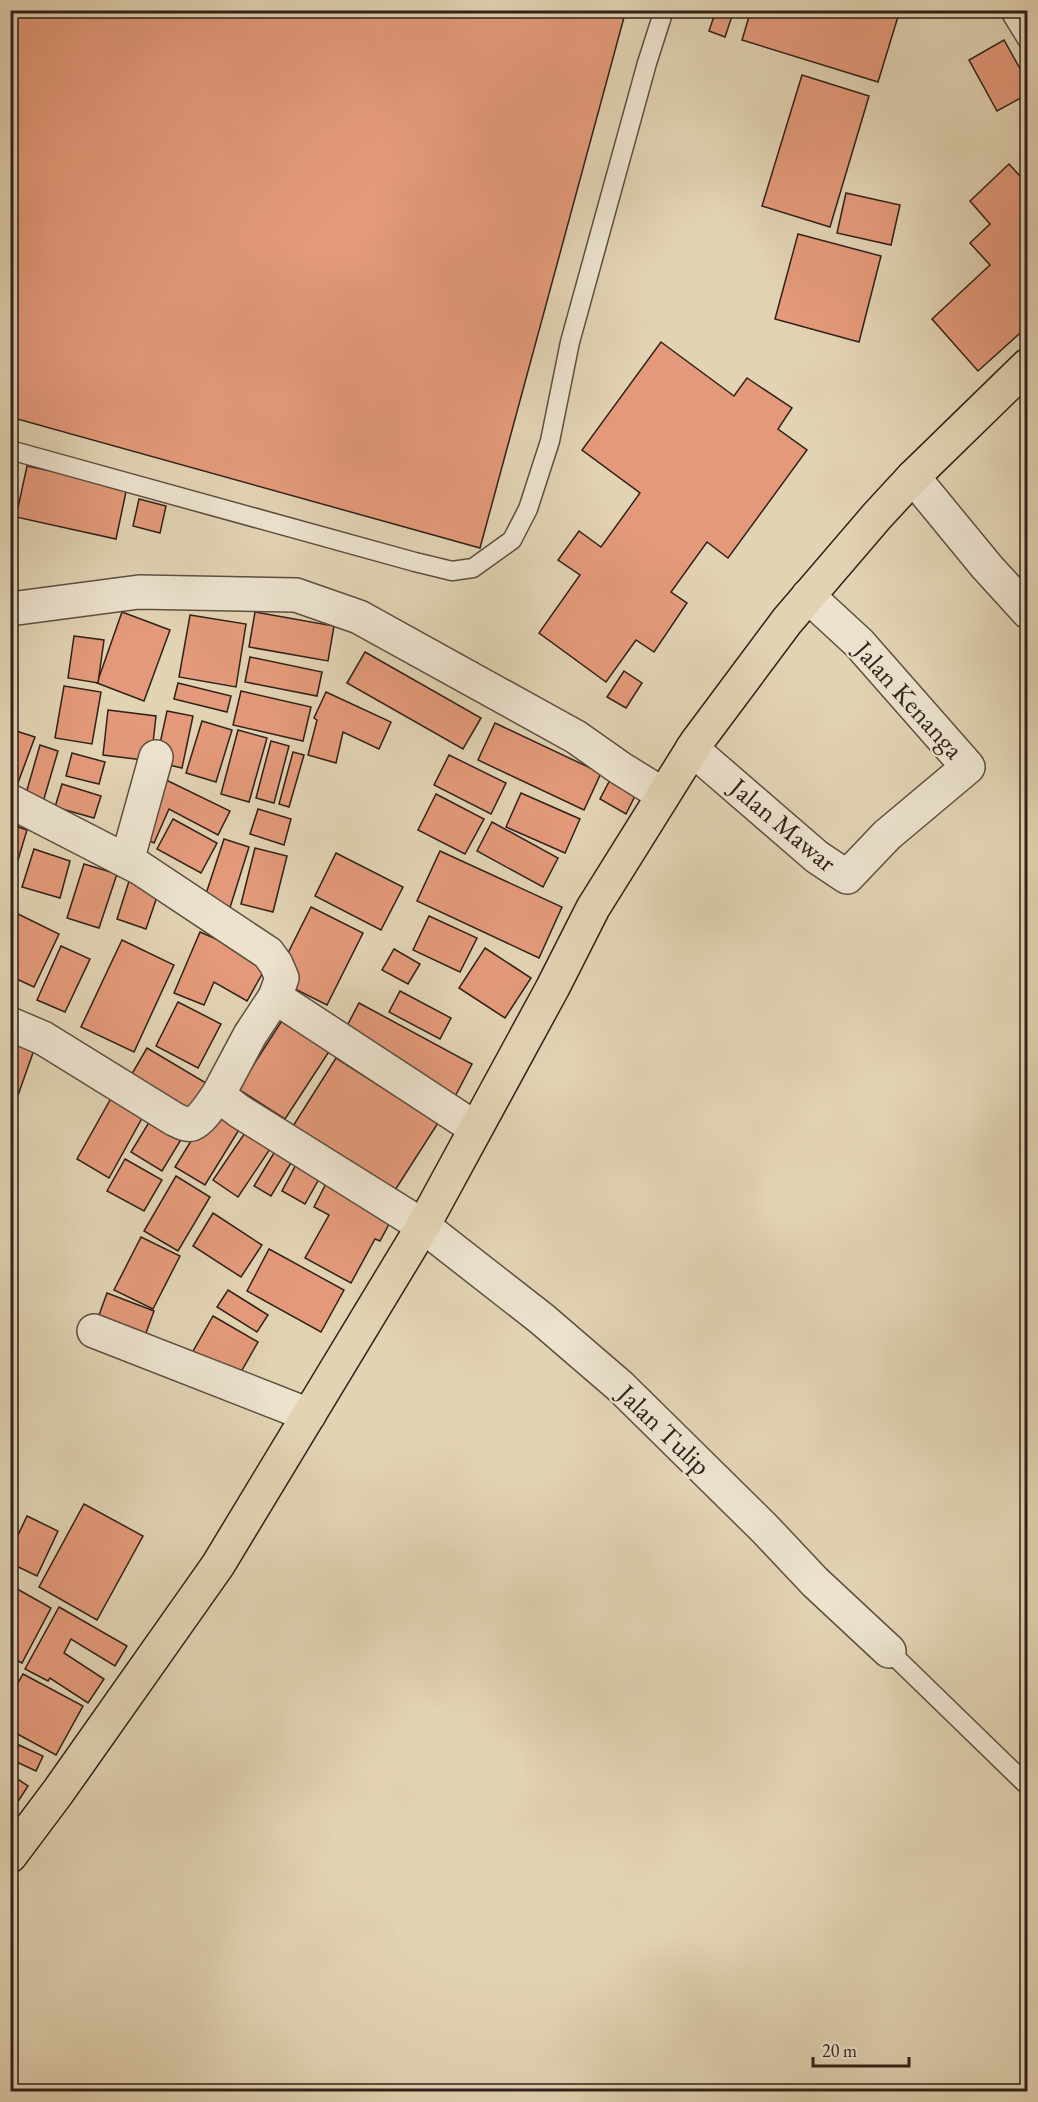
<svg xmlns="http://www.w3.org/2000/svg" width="1038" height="2102" viewBox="0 0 1038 2102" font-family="'EB Garamond',serif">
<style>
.building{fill:#e49a7a;stroke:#30211a;stroke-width:1.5}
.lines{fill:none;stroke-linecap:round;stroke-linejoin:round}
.service-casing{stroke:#5c4e40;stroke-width:21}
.minor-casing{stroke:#5c4e40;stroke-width:36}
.primary-casing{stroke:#30211a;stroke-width:36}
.service{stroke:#ece2ce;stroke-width:18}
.minor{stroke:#ece2ce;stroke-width:33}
.primary{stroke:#e2d3b3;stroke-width:33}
.labels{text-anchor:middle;stroke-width:4.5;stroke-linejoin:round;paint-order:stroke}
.street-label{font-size:27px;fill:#30211a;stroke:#ece2ce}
</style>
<rect width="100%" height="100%" fill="#e2d3b3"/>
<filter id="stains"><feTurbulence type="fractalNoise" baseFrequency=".00333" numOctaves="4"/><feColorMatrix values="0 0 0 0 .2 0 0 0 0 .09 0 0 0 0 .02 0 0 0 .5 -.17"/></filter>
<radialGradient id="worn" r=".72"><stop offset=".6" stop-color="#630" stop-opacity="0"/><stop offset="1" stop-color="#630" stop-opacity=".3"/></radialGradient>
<!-- building -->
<g class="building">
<polygon points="10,10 626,10 480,548 10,417"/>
<polygon points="716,10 734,10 725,37 709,31"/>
<polygon points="751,10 900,10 878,82 742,40"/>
<polygon points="1004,40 1028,83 1028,94 997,111 969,60"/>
<polygon points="802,75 869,96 830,227 762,206"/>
<polygon points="1009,164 1028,185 1028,326 978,371 932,319 990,265 970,243 990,224 970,201"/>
<polygon points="846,193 900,205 891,245 837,233"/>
<polygon points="798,234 881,256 859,342 775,319"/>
<polygon points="661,342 734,396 747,378 792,408 778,429 807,450 728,558 707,542 671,592 687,603 654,652 636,640 606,682 539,633 580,575 558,560 579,531 601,547 640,493 582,450"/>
<polygon points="27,466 127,487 116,539 16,517"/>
<polygon points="139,499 166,506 160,533 133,526"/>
<polygon points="122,612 170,630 144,701 97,683"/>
<polygon points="255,612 334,626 328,661 249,647"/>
<polygon points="190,615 246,624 236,687 179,677"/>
<polygon points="74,636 104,640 98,683 68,678"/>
<polygon points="365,652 481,718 463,749 347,683"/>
<polygon points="250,657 322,672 317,696 245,682"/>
<polygon points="624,671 642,683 626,708 607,697"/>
<polygon points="178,683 231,696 227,712 174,699"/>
<polygon points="64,686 101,692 92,744 55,738"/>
<polygon points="241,691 311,707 303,741 233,725"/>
<polygon points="326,692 391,722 379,749 343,732 336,763 308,755 317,720 314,718"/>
<polygon points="108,710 156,716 151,761 103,755"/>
<polygon points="167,711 193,716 182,768 156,762"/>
<polygon points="202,721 232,730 216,782 186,773"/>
<polygon points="495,723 601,773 584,810 478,760"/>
<polygon points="13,730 35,737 16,788 10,786 10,736"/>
<polygon points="238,730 267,738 249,802 221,794"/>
<polygon points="271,741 289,746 274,803 256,798"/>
<polygon points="40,745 58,751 43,802 25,797"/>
<polygon points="293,752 304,755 289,807 279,804"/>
<polygon points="72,753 105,762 99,784 66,776"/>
<polygon points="449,755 506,783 491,814 434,785"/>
<polygon points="158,776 230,811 218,835 169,809 154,843 133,833"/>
<polygon points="612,776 638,790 626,814 600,799"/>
<polygon points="62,784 101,796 94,818 55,807"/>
<polygon points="521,793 580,819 565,853 506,827"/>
<polygon points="436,794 484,819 465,854 418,830"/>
<polygon points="258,809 291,819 284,845 250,834"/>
<polygon points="173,819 217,843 201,873 157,849"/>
<polygon points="492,822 558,858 543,887 477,851"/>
<polygon points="10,824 27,830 12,880 10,879"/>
<polygon points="224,839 249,847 228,914 202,906"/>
<polygon points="255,848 287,856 273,912 241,904"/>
<polygon points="34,849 70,861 60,898 22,887"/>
<polygon points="440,851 562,907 539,958 417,901"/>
<polygon points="336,853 403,887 381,930 315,896"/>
<polygon points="84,864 117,874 99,928 67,918"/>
<polygon points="129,881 159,891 146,929 117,919"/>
<polygon points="311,907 363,933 327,1005 275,979"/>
<polygon points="16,913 59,934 34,987 10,976 10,924"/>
<polygon points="429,916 477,938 460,972 413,950"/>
<polygon points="200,932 230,945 266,967 247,1001 214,982 204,1005 174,993"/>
<polygon points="122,940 174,965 134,1052 81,1027"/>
<polygon points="61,946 90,959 65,1012 37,1000"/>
<polygon points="485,948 531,978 505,1018 459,988"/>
<polygon points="394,949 420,964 408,984 382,970"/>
<polygon points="400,991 451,1018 440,1039 389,1012"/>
<polygon points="178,1002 221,1024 198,1068 156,1046"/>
<polygon points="359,1003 472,1064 450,1106 337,1045"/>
<polygon points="285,1016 332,1047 285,1119 238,1089"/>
<polygon points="10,1042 34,1050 17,1098 10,1095"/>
<polygon points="147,1048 206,1083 186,1118 126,1084"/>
<polygon points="336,1058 438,1123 390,1198 288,1134"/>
<polygon points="114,1093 146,1111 109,1178 77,1159"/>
<polygon points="215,1102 245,1120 205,1185 175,1167"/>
<polygon points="154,1114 185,1133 162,1171 131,1152"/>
<polygon points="253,1121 278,1137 238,1197 213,1180"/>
<polygon points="280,1143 297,1153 271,1196 254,1186"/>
<polygon points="300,1157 324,1170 305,1204 282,1191"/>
<polygon points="125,1159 162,1180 144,1211 107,1191"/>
<polygon points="331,1174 397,1209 380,1241 375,1239 351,1283 305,1258 329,1215 314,1207"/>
<polygon points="176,1176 210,1197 178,1251 144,1231"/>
<polygon points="213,1213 262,1245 241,1277 193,1246"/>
<polygon points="141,1237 180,1256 153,1309 114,1290"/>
<polygon points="269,1249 344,1290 321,1332 247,1291"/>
<polygon points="228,1290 268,1315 257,1332 217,1307"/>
<polygon points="107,1293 154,1311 142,1344 95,1326"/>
<polygon points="213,1316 258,1342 237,1379 192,1353"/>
<polygon points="84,1504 143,1536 97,1620 39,1587"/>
<polygon points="27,1516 58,1531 37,1576 10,1563 10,1552"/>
<polygon points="12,1586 51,1608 22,1663 10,1657"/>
<polygon points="59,1607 127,1646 115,1666 71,1639 64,1653 104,1679 88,1703 50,1678 48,1681 25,1669"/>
<polygon points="23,1674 83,1706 56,1755 10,1730 10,1697"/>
<polygon points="19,1745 43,1756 36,1771 12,1760"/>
<polygon points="10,1774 28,1786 10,1814"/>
</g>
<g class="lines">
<defs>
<g id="service">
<polyline points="1009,10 1028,41"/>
<polyline points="10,450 415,562 452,571 473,568 512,540 528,509 550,441 570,342 647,63 664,10"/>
<polyline points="889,1651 1028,1786"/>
</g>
<g id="minor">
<polyline points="913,477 987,567 1028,612"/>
<polyline points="10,609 139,592 296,595 359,617 576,737 620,768 662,794"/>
<polyline points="692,749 817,857 847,877 887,835 968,767 859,643 808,596"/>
<polyline points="10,801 140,868 268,953 276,964 282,978 275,997 250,1035 218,1095 239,1111 423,1226 542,1319 621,1387 765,1529 815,1582 889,1651"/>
<polyline points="127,861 156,757"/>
<polyline points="275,997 475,1128"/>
<path d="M 10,1024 L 43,1038 L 174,1119 C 179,1121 186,1126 192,1124 C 202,1120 212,1103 218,1095"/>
<polyline points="94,1331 309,1415"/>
</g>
<polyline id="primary" points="10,1856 58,1792 218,1565 423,1226 553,987 593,908 696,743 787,621 877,516 913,477 1028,365"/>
</defs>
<!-- service casing -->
<use href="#service" class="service-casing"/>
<!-- minor casing -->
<use href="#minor" class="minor-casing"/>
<!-- primary casing -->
<use href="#primary" class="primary-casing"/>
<!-- service -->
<use href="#service" class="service"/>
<!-- minor -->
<use href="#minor" class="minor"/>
<!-- primary -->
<use href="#primary" class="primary"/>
</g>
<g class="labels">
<!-- street labels -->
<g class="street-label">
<text transform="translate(909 700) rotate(48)" y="9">Jalan Kenanga</text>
<text transform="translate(783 825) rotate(40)" y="9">Jalan Mawar</text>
<text transform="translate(664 1430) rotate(44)" y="9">Jalan Tulip</text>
</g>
</g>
<!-- margin -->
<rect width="1038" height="2102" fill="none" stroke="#e2d3b3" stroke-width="36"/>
<rect x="12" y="12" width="1014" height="2078" fill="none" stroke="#30211a" stroke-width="3"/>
<rect x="18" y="18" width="1002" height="2066" fill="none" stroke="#30211a" stroke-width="1.5"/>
<!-- scale -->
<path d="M813 2057v9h96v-9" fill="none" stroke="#30211a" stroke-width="3"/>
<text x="822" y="2057" font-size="18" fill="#30211a" stroke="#ece2ce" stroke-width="4.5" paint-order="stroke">20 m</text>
<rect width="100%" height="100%" filter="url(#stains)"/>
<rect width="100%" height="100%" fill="url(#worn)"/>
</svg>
